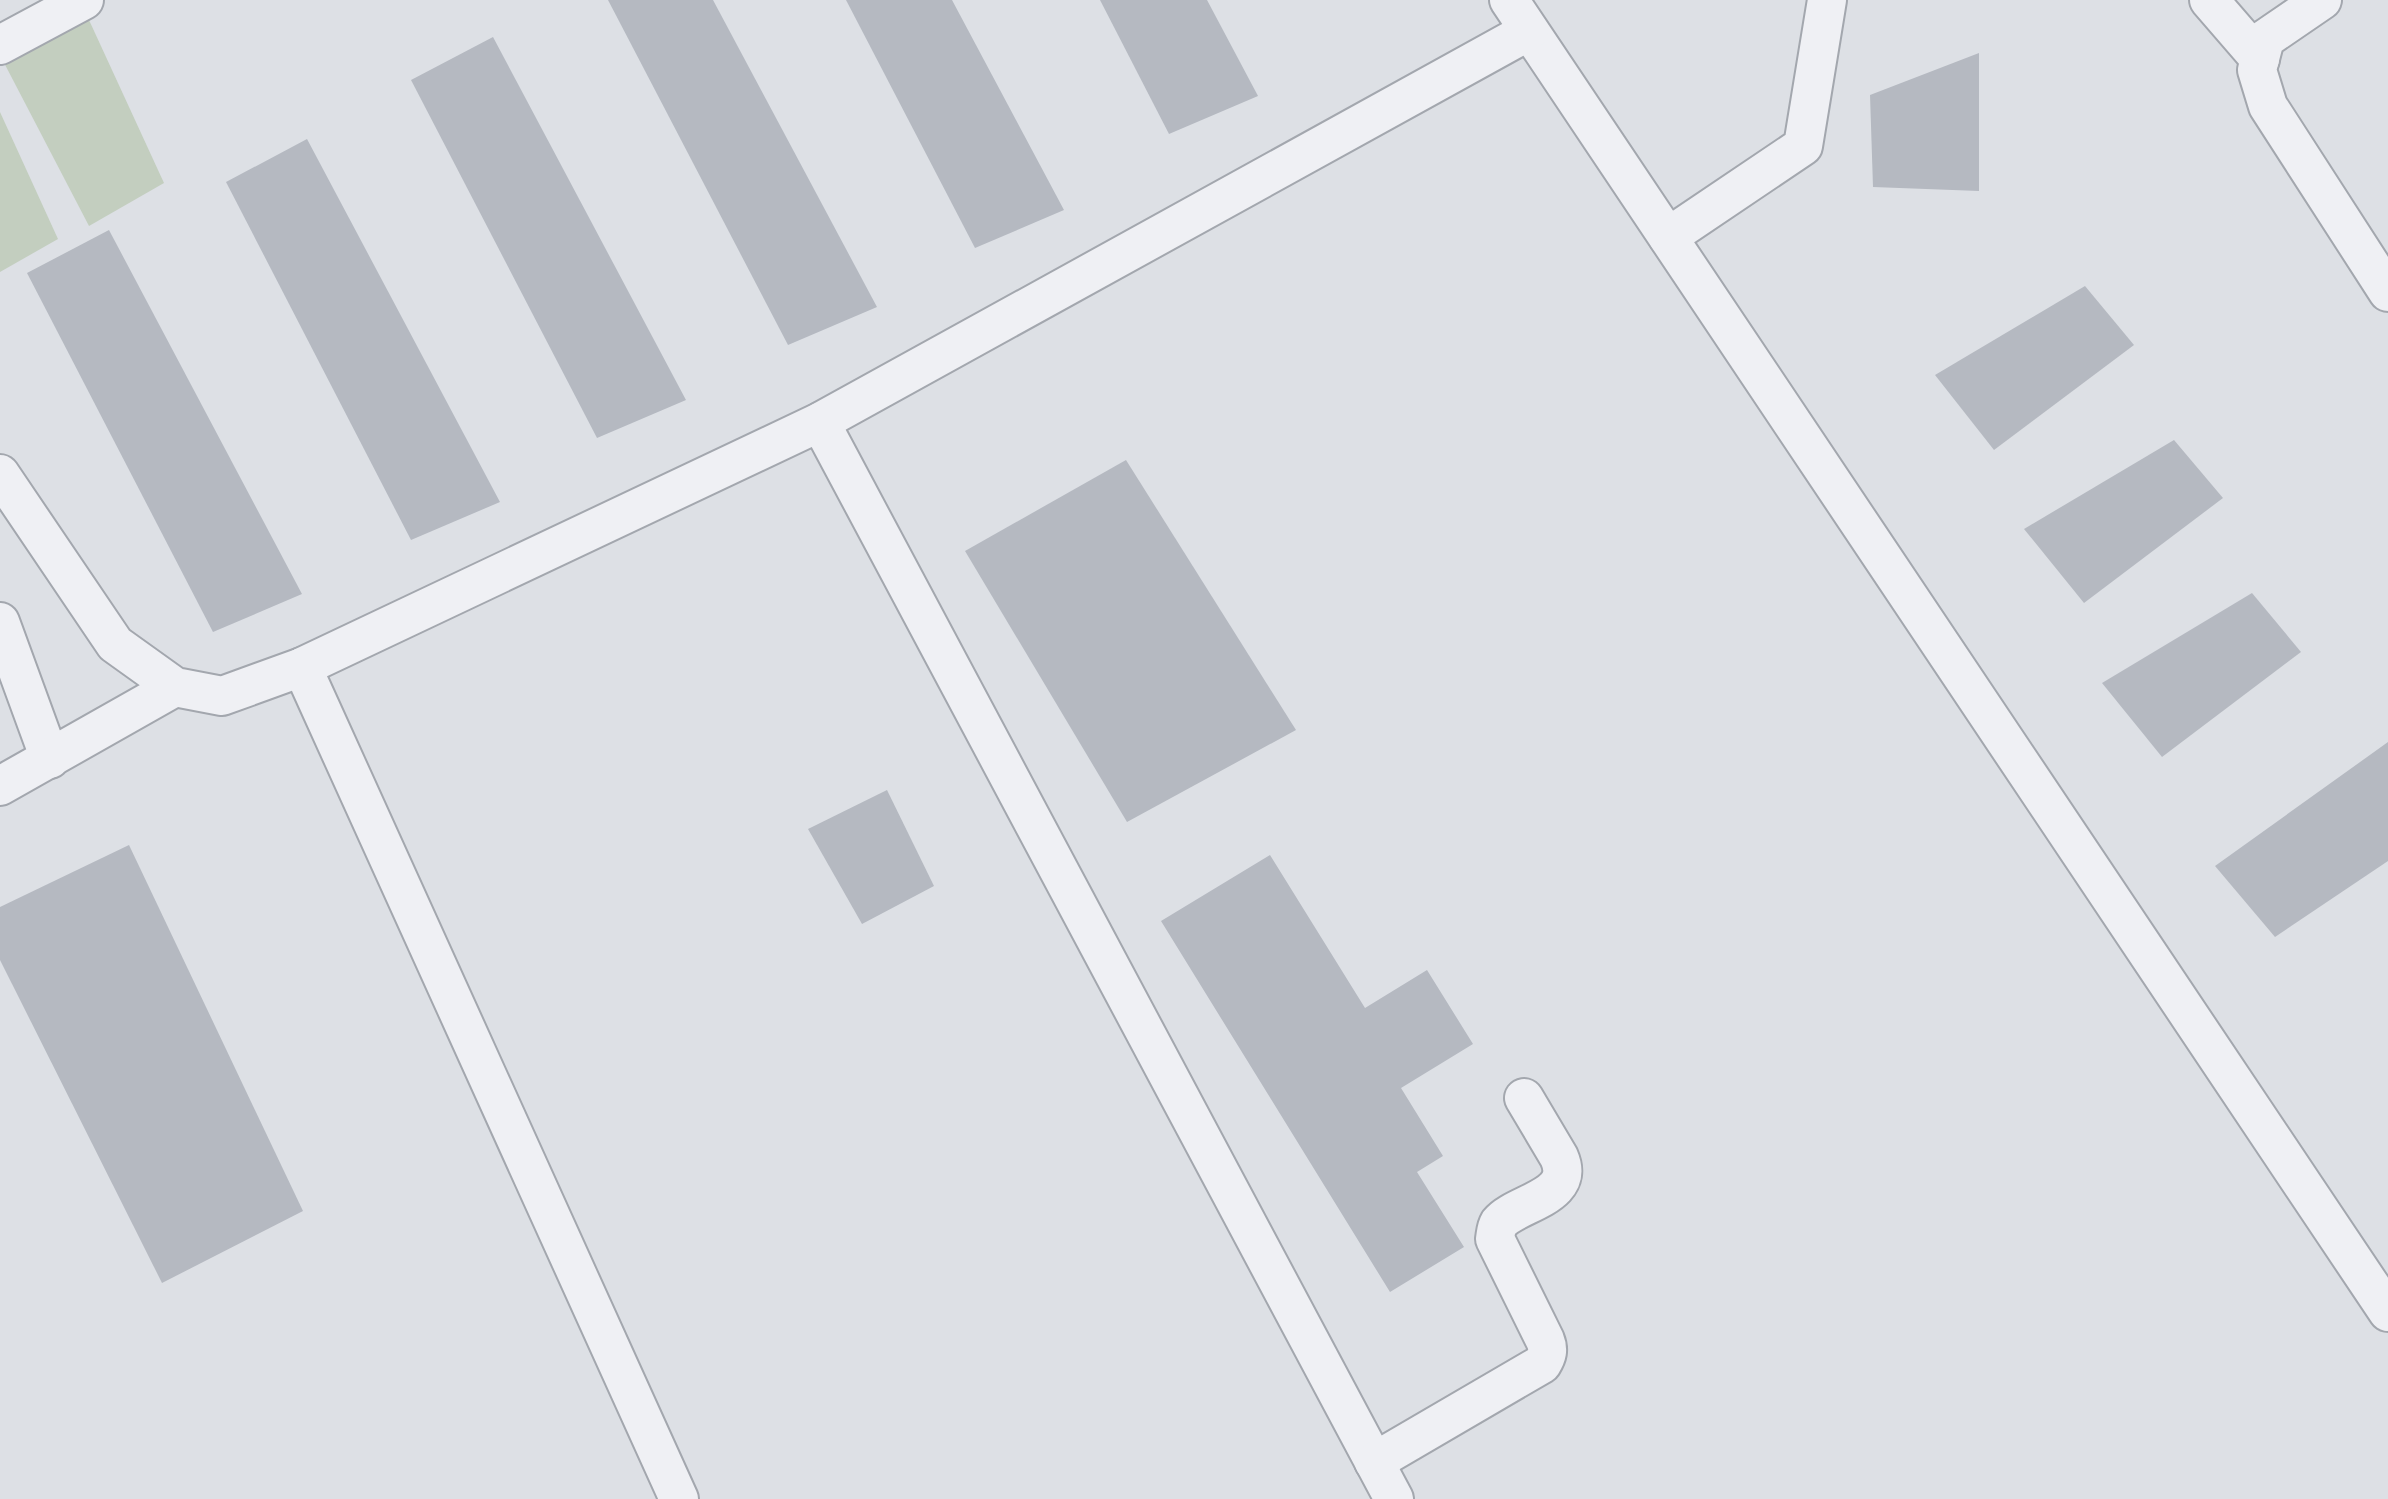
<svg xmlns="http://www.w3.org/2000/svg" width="2388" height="1499" viewBox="0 0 2388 1499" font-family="Karla,sans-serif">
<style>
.green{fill:#c3cebf}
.building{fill:#b5b9c1}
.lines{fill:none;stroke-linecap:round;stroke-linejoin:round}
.minor-casing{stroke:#a3a7ae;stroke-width:42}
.minor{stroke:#eff0f4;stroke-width:38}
</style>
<rect width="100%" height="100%" fill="#dde0e5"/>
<!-- green -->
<g class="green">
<polygon points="89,20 164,183 89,226 1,57"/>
<polygon points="0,112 58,239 0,272"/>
</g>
<!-- building -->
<g class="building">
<polygon points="608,0 713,0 877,307 788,345"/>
<polygon points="846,0 952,0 1064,210 975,248"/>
<polygon points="1100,0 1207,0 1258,96 1169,134"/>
<polygon points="493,37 686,400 597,438 411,80"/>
<polygon points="1979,53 1979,191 1873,187 1870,95"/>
<polygon points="307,139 500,502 411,540 226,182"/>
<polygon points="109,230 302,594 213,632 27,273"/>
<polygon points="2085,286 2134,345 1994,450 1935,375"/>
<polygon points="2174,440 2223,498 2084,603 2024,529"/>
<polygon points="1126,460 1296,730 1127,822 965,551"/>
<polygon points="2252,593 2301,652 2162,757 2102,683"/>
<polygon points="2388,742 2388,861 2275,937 2215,866"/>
<polygon points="887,790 934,886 862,924 808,829"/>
<polygon points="129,845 303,1211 162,1283 0,960 0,907"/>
<polygon points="1270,855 1365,1008 1427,970 1473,1044 1401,1088 1443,1156 1417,1172 1464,1247 1390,1292 1161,921"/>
</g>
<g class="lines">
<defs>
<g id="minor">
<polyline points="1509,0 2388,1312"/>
<polyline points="2209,0 2260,59"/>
<polyline points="2322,0 2265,39 2257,70 2268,106 2388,292"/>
<polyline points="0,45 84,0"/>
<polyline points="1668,237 1803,146 1827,0"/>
<polyline points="820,422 1394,1499"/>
<polyline points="0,474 115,644 175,687 222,696 302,667 820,422 1529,31"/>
<polyline points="0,622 50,759"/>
<polyline points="302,667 679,1499"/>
<polyline points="0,786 175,687"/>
<path d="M 1374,1462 L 1542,1364 C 1547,1356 1549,1350 1545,1340 L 1495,1239 C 1496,1233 1496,1228 1499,1223 C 1516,1202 1577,1198 1559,1157 L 1524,1098"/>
</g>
</defs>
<!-- minor casing -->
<use href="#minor" class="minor-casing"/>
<!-- minor -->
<use href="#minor" class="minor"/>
</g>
</svg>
